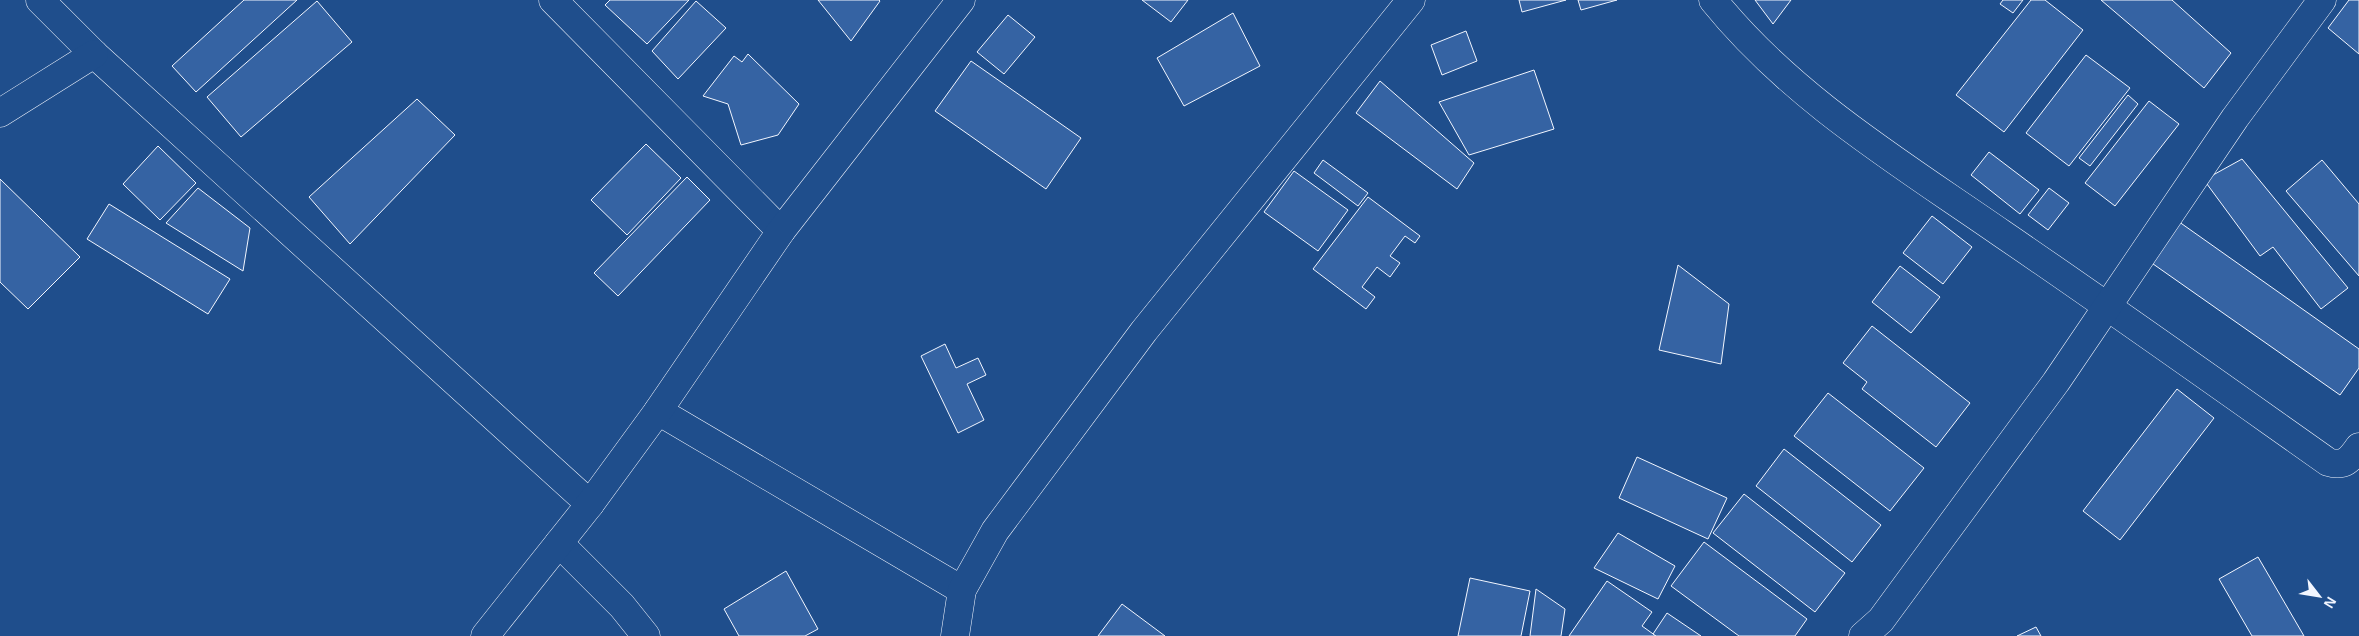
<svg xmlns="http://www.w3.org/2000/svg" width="2359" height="636" viewBox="0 0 2359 636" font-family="Helvetica,sans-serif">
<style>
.building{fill:#3563a3;stroke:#f2f6ff}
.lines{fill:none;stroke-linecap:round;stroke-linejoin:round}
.minor-casing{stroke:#f2f6ff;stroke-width:29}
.minor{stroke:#1f4e8c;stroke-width:28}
</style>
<rect width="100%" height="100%" fill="#1f4e8c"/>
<!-- building -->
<g class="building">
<polygon points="244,0 297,0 196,92 172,66"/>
<polygon points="610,0 689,0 647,44 605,5"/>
<polygon points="818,0 879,0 880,1 851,41"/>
<polygon points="1142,0 1188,0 1171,22"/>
<polygon points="1519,0 1566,0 1522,12"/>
<polygon points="1578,0 1617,0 1581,10"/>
<polygon points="1755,0 1791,0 1773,24"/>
<polygon points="2003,0 2023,0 2013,13 2000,4"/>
<polygon points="2031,0 2045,0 2083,30 2004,132 1956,95"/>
<polygon points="2101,0 2172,0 2231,53 2204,88"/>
<polygon points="2349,0 2359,0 2359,54 2328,28"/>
<polygon points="317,1 352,42 241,137 207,97"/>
<polygon points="696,1 726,28 678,79 652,51"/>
<polygon points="1233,13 1260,66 1184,106 1157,58"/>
<polygon points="1008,15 1035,37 1004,74 977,52"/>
<polygon points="1466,31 1477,61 1442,75 1431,45"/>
<polygon points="748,54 799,104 778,135 741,145 728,104 703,96 734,56 742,62"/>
<polygon points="2086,55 2130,88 2069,166 2026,133"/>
<polygon points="971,61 1081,138 1046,189 935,111"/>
<polygon points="1534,70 1554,129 1469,155 1439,102"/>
<polygon points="1380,81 1474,163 1457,189 1356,113"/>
<polygon points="2128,95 2138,104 2090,166 2079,158"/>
<polygon points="417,99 455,135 350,244 309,197"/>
<polygon points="2149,101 2179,124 2115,206 2085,183"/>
<polygon points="646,144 681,178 627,235 591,200"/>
<polygon points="158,146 196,183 160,220 123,184"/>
<polygon points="1989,152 2039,190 2020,214 1971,175"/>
<polygon points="2242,159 2348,288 2321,309 2273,247 2260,256 2204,180"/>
<polygon points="1323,160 1368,193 1358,206 1314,173"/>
<polygon points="2322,160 2359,204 2359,276 2286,191"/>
<polygon points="1294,171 1348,210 1318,251 1264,212"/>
<polygon points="687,177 710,200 618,296 594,273"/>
<polygon points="0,179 80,257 28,309 0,282"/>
<polygon points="198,188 250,228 243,271 166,223"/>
<polygon points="2049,188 2069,203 2048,230 2028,215"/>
<polygon points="1368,197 1420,236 1415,243 1405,236 1390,256 1400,263 1390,277 1377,267 1362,287 1375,297 1366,309 1313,269"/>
<polygon points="109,204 230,279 208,314 87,239"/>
<polygon points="1932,216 1972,247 1943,284 1903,253"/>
<polygon points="2175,219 2359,349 2359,368 2340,395 2146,259"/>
<polygon points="1678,265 1729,304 1721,364 1659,350"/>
<polygon points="1900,266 1940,297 1911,333 1872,302"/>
<polygon points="1872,326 1970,403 1936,447 1862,389 1867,382 1843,363"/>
<polygon points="945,344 956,368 978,358 986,375 967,384 984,420 958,433 921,356"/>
<polygon points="2177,389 2214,418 2120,540 2083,511"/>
<polygon points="1828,393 1924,468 1890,511 1794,436"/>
<polygon points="1784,449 1881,525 1852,562 1756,486"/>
<polygon points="1637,457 1727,498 1708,539 1619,498"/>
<polygon points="1744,494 1845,573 1815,612 1713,533"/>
<polygon points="1618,533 1675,566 1658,599 1594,568"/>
<polygon points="1704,542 1807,619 1795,636 1739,636 1671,586"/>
<polygon points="2258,557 2304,636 2252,636 2219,579"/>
<polygon points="786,571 818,629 805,636 739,636 724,609"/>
<polygon points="1470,578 1530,591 1521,636 1458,636"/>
<polygon points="1607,581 1652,612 1642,626 1656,636 1569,636"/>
<polygon points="1536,589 1565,609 1561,636 1530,636"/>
<polygon points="1122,604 1165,636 1098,636"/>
<polygon points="1667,613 1701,636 1656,636 1653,634"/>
<polygon points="2036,627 2041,636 2017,636"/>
</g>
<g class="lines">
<defs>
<g id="minor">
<polyline points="40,0 94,54 590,504"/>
<polyline points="553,0 781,231"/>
<path d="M 1713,0 C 1791,97 1900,163 2001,233 C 2111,308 2219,385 2328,462 C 2344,467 2350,460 2359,447"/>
<polyline points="0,113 94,54"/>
<polyline points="658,411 962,590"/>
<polyline points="559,543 622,606 646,636"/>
<polyline points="485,636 590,504 658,411 781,231 961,0"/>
<polyline points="955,636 962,590 995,531 1144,331 1411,0"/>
<polyline points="1863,636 1881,620 2056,382 2235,118 2322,0"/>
</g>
</defs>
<!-- minor casing -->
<use href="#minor" class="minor-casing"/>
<!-- minor -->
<use href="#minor" class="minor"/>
</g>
<!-- north arrow -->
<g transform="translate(2319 596) rotate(121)" stroke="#1f4e8c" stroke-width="4" paint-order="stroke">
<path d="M0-4L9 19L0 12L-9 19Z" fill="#f2f6ff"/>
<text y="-8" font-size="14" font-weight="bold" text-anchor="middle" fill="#f2f6ff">N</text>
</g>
</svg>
